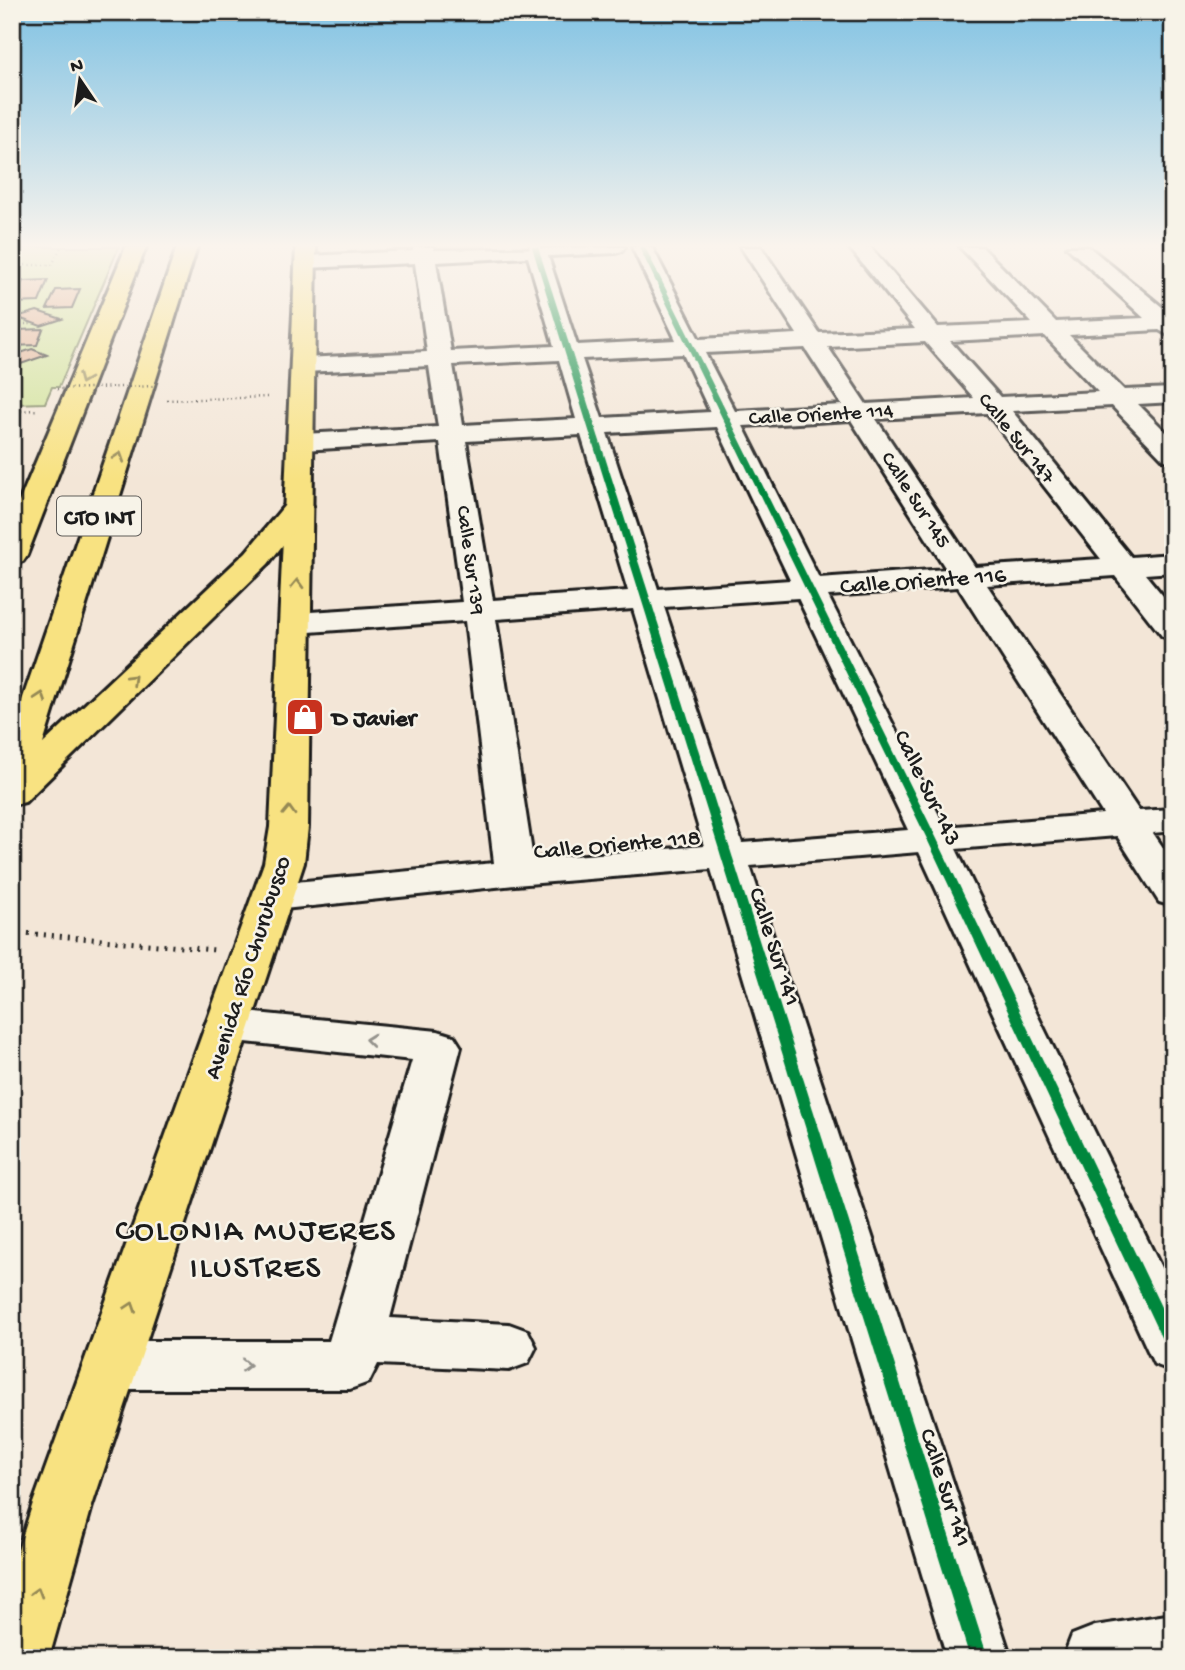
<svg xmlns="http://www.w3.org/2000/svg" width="1185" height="1670" viewBox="0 0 1185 1670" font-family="'Gochi Hand',sans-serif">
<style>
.green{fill:#cfe297;stroke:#767f5a;stroke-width:2}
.building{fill:#e1b092;stroke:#1c1c1c;stroke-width:2}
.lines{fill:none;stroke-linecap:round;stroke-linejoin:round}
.minor-casing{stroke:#1c1c1c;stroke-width:6}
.major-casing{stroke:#1c1c1c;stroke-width:6}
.highway-casing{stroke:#1c1c1c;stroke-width:6}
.path-far1{stroke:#1c1c1c;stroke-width:2.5;stroke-dasharray:1 3.5;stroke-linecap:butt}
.path{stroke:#1c1c1c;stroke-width:5;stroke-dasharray:2 6;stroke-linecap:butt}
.minor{fill:#f7f3e8;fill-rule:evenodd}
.major{fill:#f8e281;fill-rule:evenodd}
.highway{fill:#f8e281;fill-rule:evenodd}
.path-bridge{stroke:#1c1c1c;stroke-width:2.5;stroke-dasharray:1 3.5;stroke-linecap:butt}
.cycleway-casing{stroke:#f7f3e8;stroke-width:5}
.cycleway{fill:#00873e;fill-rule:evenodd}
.oneway{stroke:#958954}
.oneway2{stroke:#94928c}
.labels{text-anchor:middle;stroke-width:5;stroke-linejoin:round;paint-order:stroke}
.far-street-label{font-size:21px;fill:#1c1c1c;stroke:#f7f3e8}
.shield{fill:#f7f3e8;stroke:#5e5c59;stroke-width:2}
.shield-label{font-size:23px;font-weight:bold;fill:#1c1c1c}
.street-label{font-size:24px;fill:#1c1c1c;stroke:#f7f3e8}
.poi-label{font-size:24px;font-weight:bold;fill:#1c1c1c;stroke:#f7f3e8;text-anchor:start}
.near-neighbourhood-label{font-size:32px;letter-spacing:2px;fill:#1c1c1c;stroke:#f7f3e8}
</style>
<rect width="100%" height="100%" fill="#f3e6d7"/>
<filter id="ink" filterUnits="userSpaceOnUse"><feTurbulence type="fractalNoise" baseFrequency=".0143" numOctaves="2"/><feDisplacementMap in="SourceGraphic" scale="14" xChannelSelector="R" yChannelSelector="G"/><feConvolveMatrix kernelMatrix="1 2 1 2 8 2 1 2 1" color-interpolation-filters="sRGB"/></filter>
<g filter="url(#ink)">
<!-- green -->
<polygon class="green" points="12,247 119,247 59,387 52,387 45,403 12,404"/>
<!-- building -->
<g class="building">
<polygon points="48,280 39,302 13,303 23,281"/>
<polygon points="80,289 72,308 47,309 56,290"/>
<polygon points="37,311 62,319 41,326 16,317"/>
<polygon points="43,329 37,345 12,346 17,330"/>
<polygon points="32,349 47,355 12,367 12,356"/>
</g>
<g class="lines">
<defs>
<g id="minor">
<path d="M 413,247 L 433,247 L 434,250 L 625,247 L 622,251 L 615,253 L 548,256 L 577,345 L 676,340 L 632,247 L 652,247 L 699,339 L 797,334 L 741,247 L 761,247 L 819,333 L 915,329 L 849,247 L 870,247 L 938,327 L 1032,323 L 960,247 L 982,247 L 1056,322 L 1144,318 L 1067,247 L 1089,247 L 1173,316 L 1173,338 L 1159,330 L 1069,335 L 1124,390 L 1173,388 L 1173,402 L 1138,404 L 1173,439 L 1173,462 L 1164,460 L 1112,406 L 1012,411 L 1131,557 L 1173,554 L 1173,572 L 1145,574 L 1173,608 L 1173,639 L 1162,636 L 1115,576 L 987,585 L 1139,811 L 1173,809 L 1173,831 L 1153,833 L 1173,862 L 1173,906 L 1159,902 L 1117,836 L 956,849 L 1173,1292 L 1173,1371 L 1154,1364 L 919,852 L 750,866 L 1011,1658 L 947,1658 L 711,869 L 515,885 L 274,910 L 260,906 L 254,897 L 260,888 L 274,884 L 494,863 L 465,621 L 295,633 L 284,630 L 279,623 L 284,616 L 295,613 L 462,602 L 440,442 L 302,450 L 293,448 L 289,442 L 293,436 L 302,434 L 438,427 L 429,366 L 304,372 L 296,370 L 292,365 L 296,360 L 304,358 L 427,352 L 415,263 L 306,268 L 299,266 L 296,262 L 299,258 L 306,256 L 413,251 ZM 528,257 L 554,346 L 451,351 L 436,262 ZM 1045,336 L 1098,392 L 1000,397 L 950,341 ZM 925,342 L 974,398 L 866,404 L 828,347 ZM 805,348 L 842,405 L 735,411 L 705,353 ZM 683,354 L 710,412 L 602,418 L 582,359 ZM 559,360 L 576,419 L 463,425 L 453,365 ZM 987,413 L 1101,559 L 975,567 L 876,419 ZM 851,420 L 946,569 L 819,578 L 743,426 ZM 717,427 L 790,580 L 658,589 L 607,433 ZM 581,435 L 628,591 L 493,600 L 466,441 ZM 958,587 L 1103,814 L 945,827 L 828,596 ZM 798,598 L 908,830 L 742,843 L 664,607 ZM 633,609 L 704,846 L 533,859 L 496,619 Z"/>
<polygon points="227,1010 438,1031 454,1036 461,1047 390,1318 509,1324 528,1331 536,1347 528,1363 509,1370 378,1364 369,1382 350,1389 111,1389 92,1382 84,1365 92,1348 111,1341 329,1341 412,1060 227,1040 211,1036 205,1025 211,1014"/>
<polygon points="1173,1614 1173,1658 1063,1658 1072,1635 1095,1626"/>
</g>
<polygon id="major" points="296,247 316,247 308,827 304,863 92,1506 49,1658 12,1658 12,1570 32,1506 264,863 270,827"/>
<g id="highway">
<polygon points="126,247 146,247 27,555 23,561 12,564 12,519"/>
<polygon points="177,247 197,247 43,744 246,552 289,500 299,498 309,500 313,506 268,564 25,802 12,805 12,730"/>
</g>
</defs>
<!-- minor casing -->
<use href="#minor" class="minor-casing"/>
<!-- major casing -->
<use href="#major" class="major-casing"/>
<!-- highway casing -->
<use href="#highway" class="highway-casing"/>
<!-- path-far1 -->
<g class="path-far1">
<polyline points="12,288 24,265 52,265 61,247"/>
<polyline points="24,320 21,324 34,324"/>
<polyline points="12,327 21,324"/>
<polyline points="12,336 15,335"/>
<polyline points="12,354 19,354"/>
<polyline points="12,368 20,374 12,384"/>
<polyline points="167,400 270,397"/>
<polyline points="12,411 39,410"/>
</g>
<!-- path -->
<polyline class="path" points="12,932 215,950"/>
<!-- minor -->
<use href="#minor" class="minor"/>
<!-- major -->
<use href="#major" class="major"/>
<!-- highway -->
<use href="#highway" class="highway"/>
<!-- path-bridge -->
<polyline class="path-bridge" points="57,389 156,386"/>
<defs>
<g id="cycleway">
<polygon points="532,247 538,247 988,1658 970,1658"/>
<polygon points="639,247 645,247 937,839 1173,1332 1173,1354 1168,1352 1166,1348 927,839"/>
</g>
</defs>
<!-- cycleway casing -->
<use href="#cycleway" class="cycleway-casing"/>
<!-- cycleway -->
<use href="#cycleway" class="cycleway"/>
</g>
<!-- one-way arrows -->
<defs><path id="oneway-chevron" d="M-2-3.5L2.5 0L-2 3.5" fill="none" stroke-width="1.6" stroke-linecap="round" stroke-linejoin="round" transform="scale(1.75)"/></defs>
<g class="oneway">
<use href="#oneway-chevron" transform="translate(83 379) rotate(112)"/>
<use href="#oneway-chevron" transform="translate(119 457) rotate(-72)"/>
<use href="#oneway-chevron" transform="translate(297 584) rotate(-88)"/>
<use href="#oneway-chevron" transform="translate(132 679) rotate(-44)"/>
<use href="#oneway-chevron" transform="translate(41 697) rotate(-72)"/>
<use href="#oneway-chevron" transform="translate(289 811) rotate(-88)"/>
<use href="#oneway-chevron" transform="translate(131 1307) rotate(-71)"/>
<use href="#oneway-chevron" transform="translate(37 1592) rotate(-73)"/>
</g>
<g class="oneway2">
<use href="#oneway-chevron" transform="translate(370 1040) rotate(-174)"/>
<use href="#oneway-chevron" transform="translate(246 1365)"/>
</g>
</g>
<!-- sky -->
<linearGradient id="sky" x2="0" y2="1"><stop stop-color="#80c2e3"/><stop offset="0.51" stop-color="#faf4ed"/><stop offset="1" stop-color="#faf4ed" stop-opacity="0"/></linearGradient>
<rect width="1185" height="481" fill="url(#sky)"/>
<!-- icons -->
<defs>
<symbol id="shop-square" viewBox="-11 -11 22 22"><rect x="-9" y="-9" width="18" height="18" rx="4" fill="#c8321e" stroke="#f7f3e8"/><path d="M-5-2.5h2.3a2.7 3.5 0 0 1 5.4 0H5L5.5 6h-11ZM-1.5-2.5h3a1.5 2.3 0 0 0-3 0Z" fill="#fff"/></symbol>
</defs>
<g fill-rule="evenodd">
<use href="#shop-square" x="283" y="695" width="44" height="44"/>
</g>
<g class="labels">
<!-- far-street labels -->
<g class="far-street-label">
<text transform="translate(821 413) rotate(-3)" y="7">Calle Oriente 114</text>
<text transform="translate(1018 437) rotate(51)" y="7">Calle Sur 147</text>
<text transform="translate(917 499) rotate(57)" y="7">Calle Sur 145</text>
<text transform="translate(472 560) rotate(82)" y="7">Calle Sur 139</text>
</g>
<!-- shield labels -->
<rect class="shield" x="57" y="496.5" width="84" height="39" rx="5"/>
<g class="shield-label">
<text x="99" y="524">CTO INT</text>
</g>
<!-- street labels -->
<g class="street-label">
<text transform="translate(923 579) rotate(-4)" y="8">Calle Oriente 116</text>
<text transform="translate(929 787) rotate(64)" y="8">Calle Sur 143</text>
<text transform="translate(617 843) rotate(-5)" y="8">Calle Oriente 118</text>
<text transform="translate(776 946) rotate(72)" y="8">Calle Sur 141</text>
<text transform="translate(246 967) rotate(-72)" y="8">Avenida Río Churubusco</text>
<text transform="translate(947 1487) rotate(72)" y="8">Calle Sur 141</text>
</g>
<!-- poi labels -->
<g class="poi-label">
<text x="332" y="725">D Javier</text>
</g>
<!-- near-neighbourhood labels -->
<g class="near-neighbourhood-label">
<text x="256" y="1239">COLONIA MUJERES<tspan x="256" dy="37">ILUSTRES</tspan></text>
</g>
</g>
<!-- margin -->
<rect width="1185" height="1670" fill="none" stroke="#f7f3e8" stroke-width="42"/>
<rect x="21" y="21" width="1143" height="1628" fill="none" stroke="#1c1c1c" stroke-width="2.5" filter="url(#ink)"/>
<!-- north arrow -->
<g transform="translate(80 80) rotate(347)" stroke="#f7f3e8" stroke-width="5" paint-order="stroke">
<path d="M0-5L12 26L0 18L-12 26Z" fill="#1c1c1c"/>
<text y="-10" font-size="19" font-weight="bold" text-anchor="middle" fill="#1c1c1c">N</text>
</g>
</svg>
